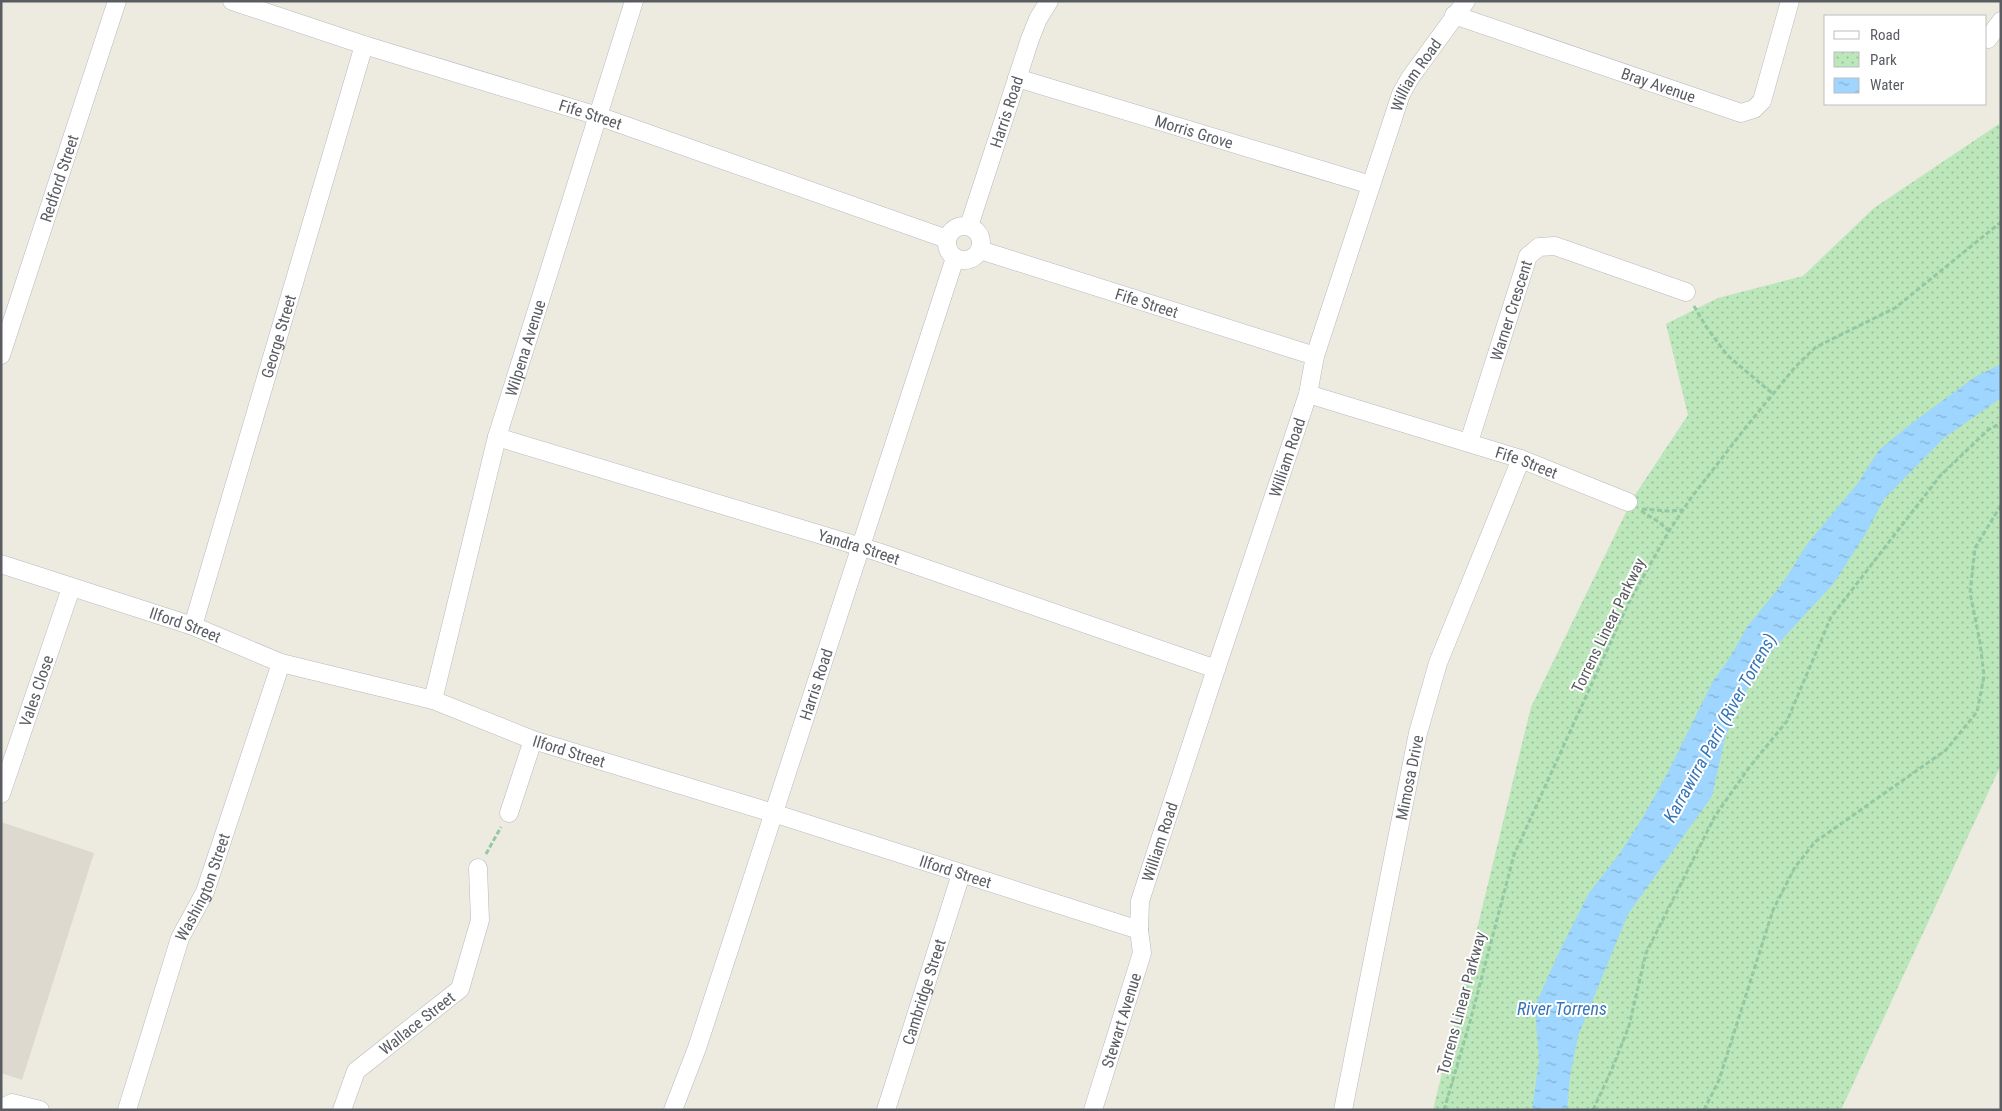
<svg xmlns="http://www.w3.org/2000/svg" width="2002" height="1111" viewBox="0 0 2002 1111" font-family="'Roboto Condensed',sans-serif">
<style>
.education{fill:#ddd9cf}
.park{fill:url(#park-dots)}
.water{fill:url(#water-ripples)}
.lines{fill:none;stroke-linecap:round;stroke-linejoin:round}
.street-casing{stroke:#b6b9be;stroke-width:19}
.path{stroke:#93c8a2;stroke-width:3;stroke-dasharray:5 2.5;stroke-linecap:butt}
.street{stroke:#fff;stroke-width:18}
.labels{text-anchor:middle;stroke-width:4;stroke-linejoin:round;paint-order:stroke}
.street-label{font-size:16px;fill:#595d62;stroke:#fff}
.water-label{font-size:18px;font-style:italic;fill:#3676b7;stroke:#fff}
</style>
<defs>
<pattern id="park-dots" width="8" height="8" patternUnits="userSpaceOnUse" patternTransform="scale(1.25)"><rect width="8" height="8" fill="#bbe7ba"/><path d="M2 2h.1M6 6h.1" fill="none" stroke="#9bbe9b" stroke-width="1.8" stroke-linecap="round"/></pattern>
<pattern id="water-ripples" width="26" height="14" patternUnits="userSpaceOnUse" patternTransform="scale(1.25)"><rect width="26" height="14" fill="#9ed6ff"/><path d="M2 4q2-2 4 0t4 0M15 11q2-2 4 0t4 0" fill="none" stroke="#84b1d2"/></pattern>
</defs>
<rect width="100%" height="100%" fill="#edeae0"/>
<!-- education -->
<polygon class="education" points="1,822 94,853 22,1080 1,1073"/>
<!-- park -->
<polygon class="park" points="1999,124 2001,128 2001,765 1841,1110 1433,1110 1531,707 1633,498 1688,415 1666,324 1718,298 1803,276 1874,208"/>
<!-- water -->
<polygon class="water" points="2001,364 2001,398 1944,438 1884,499 1865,535 1834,583 1775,647 1748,687 1725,738 1712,796 1628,914 1578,1036 1570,1076 1567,1110 1532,1110 1539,1061 1535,1006 1560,950 1589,893 1620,853 1643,817 1667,774 1713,681 1729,659 1747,627 1782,584 1808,543 1858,483 1879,450 1912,423 1975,377"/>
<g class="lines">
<defs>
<g id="street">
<path id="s1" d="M 232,1 L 364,45 L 598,116 L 947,239"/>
<path id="s2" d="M 1454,15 L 1741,113 L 1754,109 L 1762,101 L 1790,1"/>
<polyline points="1988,39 2001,21"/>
<path id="s3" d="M 1017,78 L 1371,185"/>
<circle cx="964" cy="243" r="17"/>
<path id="s4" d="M 969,226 L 1030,39 L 1038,19 L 1049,1"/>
<path id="s5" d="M 980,250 L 1315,356"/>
<path id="s6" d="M 1,355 L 117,1"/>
<path id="s7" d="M 1308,394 L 1521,459 L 1628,502"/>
<path id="s8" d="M 497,437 L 878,552 L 1216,669"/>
<path id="s9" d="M 1469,442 L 1528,256 L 1539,247 L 1555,246 L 1686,292"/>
<path id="s10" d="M 1,564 L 193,626 L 281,663 L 433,700 L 533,740 L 773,813 L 1139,930"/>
<path id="s11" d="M 193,626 L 364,45"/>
<path id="s12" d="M 433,700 L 497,437 L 634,1"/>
<path id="s13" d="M 1,794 L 71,588"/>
<polyline points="509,813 533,740"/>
<polyline points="1,1109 12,1103 40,1110"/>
<path id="s14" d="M 127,1110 L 180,938 L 205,892 L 281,663"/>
<path id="s15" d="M 342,1110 L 356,1071 L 460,989 L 480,920 L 478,868"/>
<path id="s16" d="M 673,1110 L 697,1048 L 955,258"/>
<path id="s17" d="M 886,1110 L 961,874"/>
<path id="s18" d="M 1093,1110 L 1142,953 L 1139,930 L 1140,901 L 1216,669 L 1308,394 L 1315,356 L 1401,94 L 1410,78 L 1466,1"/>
<path id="s19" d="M 1343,1110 L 1418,733 L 1438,663 L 1521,459"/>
</g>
</defs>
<!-- street casing -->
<use href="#street" class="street-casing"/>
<!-- path -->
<g class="path">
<polyline points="1694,306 1705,325 1727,355 1773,394"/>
<polyline points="1642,509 1668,511 1683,510"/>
<polyline points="1641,511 1659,522 1669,531"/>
<polyline points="486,854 501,827"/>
<polyline points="1444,1110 1471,1018 1514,855 1628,604 1669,531 1691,498 1746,427 1796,366 1816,347 1895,308 2001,222"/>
<polyline points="1593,1110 1612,1069 1629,1026 1646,953 1715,816 1748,769 1787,721 1831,617 1940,476 1988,430 2001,423"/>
<polyline points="1704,1110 1719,1080 1773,910 1795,867 1815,842 1946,750 1977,712 1984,676 1980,642 1970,593 1975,548 2001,505"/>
</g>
<!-- street -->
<use href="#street" class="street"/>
</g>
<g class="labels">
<!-- street labels -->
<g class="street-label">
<text dy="6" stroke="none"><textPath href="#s18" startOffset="1089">William Road</textPath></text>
<text dy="6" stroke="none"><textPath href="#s2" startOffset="216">Bray Avenue</textPath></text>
<text dy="6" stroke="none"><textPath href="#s4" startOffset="120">Harris Road</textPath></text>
<text dy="6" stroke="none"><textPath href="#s1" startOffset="376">Fife Street</textPath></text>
<text dy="6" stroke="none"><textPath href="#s3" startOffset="185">Morris Grove</textPath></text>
<text dy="6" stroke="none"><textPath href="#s6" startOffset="186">Redford Street</textPath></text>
<text dy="6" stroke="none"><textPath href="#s5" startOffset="175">Fife Street</textPath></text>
<text dy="6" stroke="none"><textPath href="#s9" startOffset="138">Warner Crescent</textPath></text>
<text dy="6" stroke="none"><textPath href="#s11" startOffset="302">George Street</textPath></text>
<text dy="6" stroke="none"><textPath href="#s12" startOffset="364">Wilpena Avenue</textPath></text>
<text dy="6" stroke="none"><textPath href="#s18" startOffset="684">William Road</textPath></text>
<text dy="6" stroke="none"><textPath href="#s7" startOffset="229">Fife Street</textPath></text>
<text dy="6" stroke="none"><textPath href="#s8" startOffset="378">Yandra Street</textPath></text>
<text dy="6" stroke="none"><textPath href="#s10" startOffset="194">Ilford Street</textPath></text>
<text transform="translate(1608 625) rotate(-64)" y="6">Torrens Linear Parkway</text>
<text dy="6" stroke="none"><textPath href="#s16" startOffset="449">Harris Road</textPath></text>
<text dy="6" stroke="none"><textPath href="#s13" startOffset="109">Vales Close</textPath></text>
<text dy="6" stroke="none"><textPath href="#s10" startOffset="599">Ilford Street</textPath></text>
<text dy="6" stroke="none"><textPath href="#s19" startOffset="339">Mimosa Drive</textPath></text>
<text dy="6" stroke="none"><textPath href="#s18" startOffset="279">William Road</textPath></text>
<text dy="6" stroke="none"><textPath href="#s10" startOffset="1004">Ilford Street</textPath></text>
<text dy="6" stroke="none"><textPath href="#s14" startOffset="236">Washington Street</textPath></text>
<text dy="6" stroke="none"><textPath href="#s17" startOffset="124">Cambridge Street</textPath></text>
<text transform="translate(1461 1003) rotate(-75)" y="6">Torrens Linear Parkway</text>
<text dy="6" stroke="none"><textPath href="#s18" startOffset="94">Stewart Avenue</textPath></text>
<text dy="6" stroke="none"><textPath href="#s15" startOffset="119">Wallace Street</textPath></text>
</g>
<!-- water labels -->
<g class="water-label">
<text transform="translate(1720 728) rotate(-61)" y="6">Karrawirra Parri (River Torrens)</text>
<text x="1562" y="1015">River Torrens</text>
</g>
</g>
<!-- border -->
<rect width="2002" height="1111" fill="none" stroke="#595d62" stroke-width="5"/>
<!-- legend -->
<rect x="1824" y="15" width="162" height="90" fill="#ffffff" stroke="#bdbec0"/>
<rect x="1834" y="31" width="25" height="8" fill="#ffffff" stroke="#bdbec0"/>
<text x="1870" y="40" font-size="15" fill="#595d62">Road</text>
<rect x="1834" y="52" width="25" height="15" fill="url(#park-dots)" stroke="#bdbec0"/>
<text x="1870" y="65" font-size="15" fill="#595d62">Park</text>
<rect x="1834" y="78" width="25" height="15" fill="url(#water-ripples)" stroke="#bdbec0"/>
<text x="1870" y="90" font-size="15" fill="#595d62">Water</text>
</svg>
